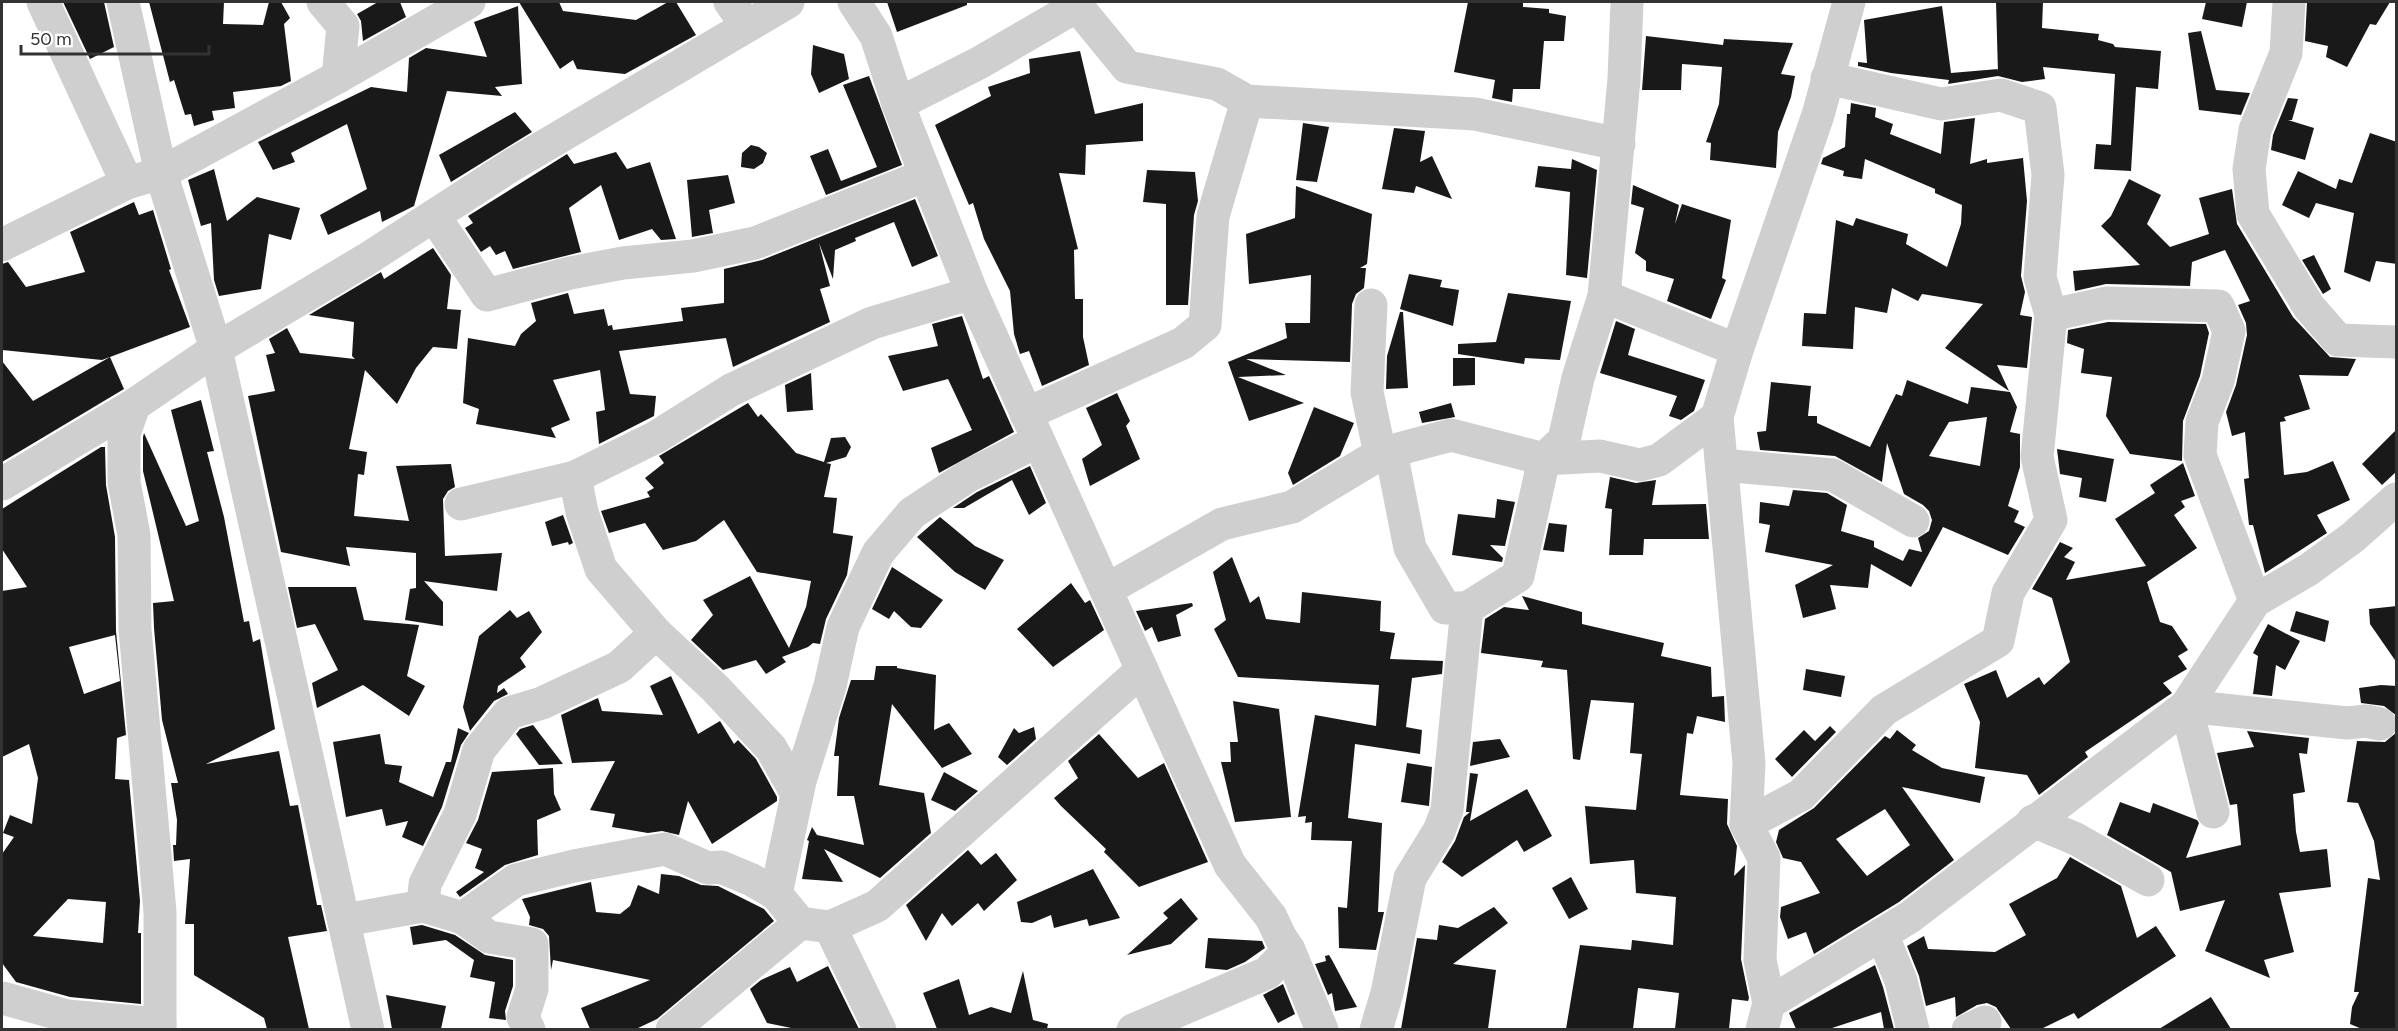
<svg xmlns="http://www.w3.org/2000/svg" width="2398" height="1031" viewBox="0 0 2398 1031" font-family="Figtree,sans-serif">
<style>
.building{fill:#191919;fill-rule:evenodd}
.lines{fill:none;stroke-linecap:round;stroke-linejoin:round}
.minor{stroke:#cfcfcf;stroke-width:33}
</style>
<rect width="100%" height="100%" fill="#fff"/>
<!-- building -->
<g class="building">
<polygon points="63,2 104,2 114,47 90,59"/>
<polygon points="149,2 224,2 223,24 263,25 269,2 281,2 290,18 284,24 291,81 281,86 233,92 235,108 212,111 214,120 194,126 191,114 185,115 174,80 170,82"/>
<polygon points="378,2 400,2 406,17 363,41 361,21 357,14"/>
<polygon points="519,2 559,2 563,11 636,20 668,2 676,2 696,35 625,74 577,69 573,60 560,69"/>
<polygon points="887,2 967,2 967,5 897,32"/>
<polygon points="1468,2 1523,2 1523,7 1549,9 1549,13 1566,16 1564,41 1544,41 1540,89 1513,89 1512,102 1492,98 1495,80 1454,72"/>
<polygon points="1996,2 2043,2 2042,28 2099,34 2098,40 2113,44 2115,47 2161,51 2158,89 2136,87 2131,171 2094,169 2096,144 2111,145 2115,74 2043,67 2045,79 2022,82 1998,76 1948,84 1949,80 1891,73 1858,66 1858,62 1867,63 1864,20 1942,6 1951,73 1998,69 1998,73"/>
<polygon points="2206,2 2247,2 2242,27 2202,19"/>
<polygon points="2307,2 2390,2 2376,25 2370,24 2347,67 2326,57 2328,46 2305,41"/>
<polygon points="518,6 522,84 495,87 502,96 447,91 414,206 382,222 380,211 328,235 320,215 367,189 347,124 291,153 295,162 273,170 258,142 371,87 407,92 409,58 426,48 487,57 474,22"/>
<polygon points="2201,31 2216,90 2250,93 2241,115 2199,110 2188,33"/>
<polygon points="1646,36 1723,45 1724,39 1793,43 1781,74 1795,76 1791,97 1778,132 1776,168 1710,160 1711,143 1706,142 1719,104 1722,67 1682,64 1681,90 1642,90"/>
<polygon points="813,45 844,54 849,79 819,93 811,74"/>
<polygon points="1080,51 1095,114 1143,103 1143,141 1086,145 1085,175 1059,173 1078,249 1074,250 1075,299 1083,299 1083,337 1089,365 1042,386 1029,351 1020,354 1014,334 1010,291 984,239 973,203 969,205 935,125 991,96 988,87 1030,73 1029,59"/>
<polygon points="869,76 902,165 826,195 810,156 828,149 841,181 877,167 843,85"/>
<polygon points="2288,98 2298,99 2292,120 2288,120 2314,128 2305,160 2271,150 2273,135"/>
<polygon points="1851,103 1876,108 1875,117 1893,124 1890,134 1941,154 1944,122 1975,118 1970,164 1987,159 1987,163 2023,158 2027,201 2021,276 2025,292 2020,315 2032,317 2027,368 1997,365 2009,391 1945,348 1983,304 1922,294 1918,301 1892,288 1887,313 1855,307 1853,349 1802,346 1804,313 1826,314 1836,220 1853,226 1856,218 1908,234 1906,244 1947,267 1961,224 1962,205 1935,193 1935,189 1865,159 1862,179 1843,176 1844,171 1821,164 1823,158 1845,147 1847,114 1850,114"/>
<polygon points="515,112 532,132 451,182 439,155"/>
<polygon points="1303,123 1329,127 1317,182 1296,180"/>
<polygon points="1394,128 1425,131 1420,162 1432,156 1452,199 1416,186 1414,193 1382,189"/>
<polygon points="2370,133 2397,142 2397,264 2376,261 2370,282 2344,272 2354,213 2316,203 2309,218 2282,205 2298,171 2336,189 2339,179 2352,183"/>
<polygon points="751,145 759,147 767,153 763,163 754,169 741,167 742,153"/>
<polygon points="616,152 627,169 650,162 676,239 661,240 652,229 619,240 601,185 569,208 581,252 513,269 505,251 496,255 490,246 481,252 465,228 473,223 468,216 567,154 574,164"/>
<polygon points="1572,159 1597,170 1587,278 1566,275 1570,192 1535,187 1538,166 1571,169"/>
<polygon points="214,169 227,221 257,197 300,208 291,240 269,234 261,289 219,296 214,280 211,223 201,226 188,180"/>
<polygon points="1147,170 1195,172 1198,201 1194,215 1188,305 1166,305 1166,204 1143,202"/>
<polygon points="728,175 735,203 709,210 713,233 692,237 687,180"/>
<polygon points="2129,179 2161,195 2147,224 2170,247 2209,234 2199,198 2232,189 2237,224 2293,317 2330,357 2356,359 2348,376 2299,375 2310,409 2284,417 2286,421 2280,422 2284,475 2307,472 2333,461 2350,500 2317,515 2327,533 2265,573 2253,525 2249,525 2244,479 2249,478 2245,432 2232,436 2226,412 2236,385 2247,335 2246,323 2238,305 2250,301 2225,250 2192,262 2190,286 2106,284 2075,291 2073,271 2140,265 2101,226 2111,216"/>
<polygon points="1633,185 1679,205 1675,224 1682,204 1731,220 1722,278 1726,280 1711,319 1667,301 1674,279 1646,271 1646,261 1635,253 1644,208 1631,204"/>
<polygon points="1296,186 1372,214 1367,264 1360,268 1366,268 1364,288 1356,294 1352,304 1350,362 1246,359 1286,375 1238,377 1304,403 1249,421 1228,362 1287,338 1285,323 1310,323 1311,275 1249,284 1246,234 1295,218"/>
<polygon points="915,199 938,256 912,267 894,222 855,238 856,241 835,250 833,279 819,243 830,286 820,289 830,322 733,367 726,338 619,351 630,394 656,396 654,416 599,444 596,412 605,410 600,370 553,380 570,420 551,428 556,438 476,424 479,409 463,403 468,338 515,346 521,334 536,321 531,303 568,293 574,314 604,309 608,326 612,325 613,330 683,321 681,308 724,303 724,269 762,260"/>
<polygon points="134,202 139,215 153,210 171,269 169,270 190,327 102,360 2,350 2,264 8,262 26,287 85,272 70,232"/>
<polygon points="433,248 451,275 447,309 461,310 457,349 433,347 416,368 397,404 365,370 349,449 367,452 364,475 358,474 354,516 409,521 396,466 451,464 455,487 448,491 443,499 445,556 502,553 497,591 424,581 443,602 443,626 405,620 410,589 416,588 416,553 346,547 350,566 281,552 248,396 275,391 266,355 275,353 269,339 287,328 300,353 355,359 352,356 354,322 309,315 381,272 384,279"/>
<polygon points="2314,255 2331,289 2323,294 2302,260"/>
<polygon points="1409,274 1442,280 1440,287 1459,290 1453,326 1400,309"/>
<polygon points="1508,293 1571,301 1560,360 1525,358 1524,364 1458,354 1458,344 1496,342"/>
<polygon points="1400,312 1403,312 1408,388 1386,389 1387,356"/>
<polygon points="962,316 983,379 989,376 1014,432 939,473 931,448 972,430 948,379 903,391 888,356 938,346 932,324"/>
<polygon points="1616,321 1635,329 1628,355 1705,380 1694,411 1681,420 1669,416 1677,396 1600,373"/>
<polygon points="2108,322 2206,324 2209,333 2200,376 2183,421 2182,461 2130,454 2106,416 2112,377 2081,373 2084,349 2067,343 2068,330"/>
<polygon points="110,357 124,389 2,462 2,361 33,401"/>
<polygon points="1453,358 1475,358 1475,385 1453,386"/>
<polygon points="811,373 813,410 787,412 785,385"/>
<path d="M 1907,380 L 1968,404 L 1971,387 L 2010,392 L 2017,407 L 2010,432 L 2020,434 L 2020,467 L 2008,506 L 2019,511 L 2014,522 L 2025,527 L 2008,555 L 1943,527 L 1911,587 L 1871,564 L 1868,588 L 1830,585 L 1836,609 L 1803,618 L 1795,585 L 1833,565 L 1765,552 L 1770,525 L 1759,523 L 1760,502 L 1789,506 L 1793,490 L 1827,493 L 1847,505 L 1841,531 L 1874,541 L 1874,547 L 1903,561 L 1909,549 L 1922,552 L 1918,538 L 1929,531 L 1932,520 L 1929,511 L 1923,505 L 1904,494 L 1887,443 L 1882,482 L 1835,456 L 1760,450 L 1757,432 L 1766,431 L 1771,382 L 1811,386 L 1808,416 L 1817,416 L 1817,423 L 1870,447 L 1896,394 L 1902,396 ZM 1987,417 L 1980,466 L 1929,456 L 1949,422 Z"/>
<polygon points="1117,393 1130,421 1126,426 1140,459 1090,486 1082,459 1102,445 1086,408"/>
<polygon points="201,400 214,451 207,452 224,517 244,622 249,621 253,642 260,639 275,729 206,764 279,751 290,806 298,805 317,905 321,905 327,931 288,937 309,1029 267,1029 264,1018 194,975 194,924 185,924 190,859 174,861 173,845 176,845 177,820 171,783 178,783 162,720 154,628 153,603 174,601 143,471 143,437 144,433 186,526 199,521 171,410"/>
<polygon points="748,403 758,417 761,414 796,453 824,462 831,438 845,437 851,447 846,457 826,463 831,464 824,497 837,498 833,533 853,536 847,575 826,619 820,644 813,643 808,647 782,657 786,662 766,674 756,660 723,670 691,640 713,615 703,600 750,576 789,648 806,607 811,581 757,572 724,520 696,541 663,550 645,523 609,533 601,511 650,497 647,492 654,488 645,478 664,463 659,456"/>
<polygon points="1451,403 1455,417 1422,423 1419,412"/>
<polygon points="1314,407 1354,423 1340,456 1293,485 1288,473"/>
<polygon points="2397,429 2397,471 2382,485 2362,464"/>
<path d="M 101,447 L 105,447 L 106,485 L 115,537 L 116,631 L 126,735 L 117,738 L 115,779 L 129,780 L 140,901 L 138,933 L 141,933 L 141,1004 L 70,997 L 16,982 L 2,963 L 2,854 L 14,837 L 3,833 L 10,815 L 32,824 L 38,778 L 29,744 L 2,757 L 2,591 L 27,587 L 2,549 L 2,509 ZM 115,635 L 120,681 L 84,694 L 69,647 ZM 68,899 L 106,902 L 103,943 L 33,936 Z"/>
<polygon points="2057,449 2114,459 2106,502 2079,497 2082,478 2060,474"/>
<polygon points="2183,463 2195,496 2181,501 2185,507 2174,515 2197,548 2147,582 2160,622 2172,626 2188,650 2178,656 2187,669 2163,683 2172,693 2085,752 2088,757 2039,795 2027,775 1975,768 1980,722 1964,684 1996,670 2007,698 2039,677 2044,685 2070,662 2052,598 2032,589 2060,542 2073,548 2064,557 2075,562 2066,580 2146,566 2115,519 2155,493 2150,485"/>
<polygon points="1030,466 1046,503 1029,515 1012,480 964,508 953,508 977,492"/>
<polygon points="1610,477 1636,483 1656,480 1652,505 1706,504 1709,539 1644,539 1643,555 1609,555 1612,509 1605,508"/>
<polygon points="1497,499 1515,502 1505,546 1490,545 1503,558 1502,562 1452,555 1458,514 1495,518"/>
<polygon points="563,515 573,543 569,545 568,542 552,546 545,522"/>
<polygon points="940,517 975,546 1004,560 985,590 955,572 917,537"/>
<polygon points="1549,523 1567,525 1564,552 1543,550"/>
<polygon points="1232,557 1250,603 1259,596 1266,619 1300,623 1302,592 1381,601 1380,631 1395,633 1390,659 1443,661 1442,674 1412,678 1406,727 1422,730 1420,754 1355,744 1348,818 1382,823 1378,912 1384,912 1376,950 1339,948 1338,907 1347,908 1352,841 1311,840 1312,822 1305,823 1306,816 1298,817 1315,715 1376,726 1379,685 1238,677 1214,629 1226,620 1213,572"/>
<polygon points="892,567 943,600 921,628 911,627 894,611 889,619 872,609"/>
<polygon points="1071,583 1085,603 1090,600 1104,630 1053,667 1017,629"/>
<polygon points="288,587 356,587 364,620 419,625 407,676 425,686 409,716 363,685 317,708 312,683 338,670 315,624 297,628"/>
<polygon points="1522,596 1582,612 1582,624 1664,643 1661,656 1711,667 1712,697 1724,696 1725,722 1697,716 1693,734 1687,733 1680,795 1728,799 1727,824 1737,846 1734,876 1745,865 1741,959 1749,998 1748,1001 1732,999 1729,1029 1675,1029 1679,993 1638,988 1633,1029 1566,1029 1580,945 1631,950 1632,940 1673,945 1676,897 1636,893 1634,860 1590,864 1585,806 1636,810 1642,754 1630,753 1634,703 1591,700 1580,760 1573,759 1567,670 1541,667 1543,661 1481,653 1485,619 1504,607 1529,610"/>
<polygon points="1192,603 1193,606 1176,615 1181,636 1158,642 1152,627 1145,631 1136,611"/>
<polygon points="2397,606 2397,663 2370,624 2369,609"/>
<polygon points="510,610 517,618 529,611 542,632 520,658 526,667 498,686 497,693 504,688 508,694 494,701 470,731 463,707 479,636"/>
<polygon points="2296,611 2329,621 2325,642 2290,631"/>
<polygon points="2268,624 2300,641 2285,670 2276,665 2272,696 2253,694 2258,656 2253,653"/>
<polygon points="876,666 897,666 897,668 936,675 934,730 949,723 972,754 942,768 892,704 879,785 924,793 931,833 880,878 824,849 843,882 802,879 809,841 807,840 812,827 817,835 864,845 854,796 837,796 839,756 834,756 839,718 851,680 874,680"/>
<polygon points="1806,669 1845,676 1841,697 1803,690"/>
<polygon points="671,676 698,734 720,721 734,744 738,740 756,759 777,797 777,801 712,844 688,801 679,835 662,831 648,833 612,827 615,814 590,810 615,761 572,763 561,715 598,698 602,711 663,715 650,686"/>
<polygon points="2381,685 2397,686 2397,716 2384,706 2361,703 2359,688"/>
<polygon points="1233,701 1279,709 1291,817 1235,822 1221,762 1231,762 1230,742 1238,742"/>
<polygon points="533,725 563,764 539,765 516,734 520,729"/>
<polygon points="1830,726 1836,732 1792,777 1775,759 1804,730 1815,741"/>
<polygon points="1034,727 1036,739 1007,765 998,757 1014,728 1019,733"/>
<polygon points="458,728 469,733 461,745 442,807 423,846 402,837 408,821 386,826 382,809 346,817 333,742 380,734 385,764 402,766 399,782 433,797 446,762 451,762"/>
<path d="M 1897,730 L 1916,745 L 1912,750 L 1942,768 L 1985,777 L 1980,803 L 1902,787 L 1954,860 L 1899,902 L 1814,954 L 1806,932 L 1788,939 L 1780,917 L 1781,907 L 1820,893 L 1801,862 L 1783,858 L 1776,842 L 1779,830 L 1814,808 L 1885,736 L 1890,739 ZM 1885,809 L 1910,845 L 1867,876 L 1836,839 Z"/>
<polygon points="2247,731 2309,738 2307,754 2299,753 2305,792 2293,794 2296,832 2300,852 2327,849 2331,887 2279,893 2294,952 2264,960 2270,978 2205,951 2225,900 2180,911 2171,872 2107,835 2120,802 2150,813 2153,803 2197,820 2199,823 2186,858 2241,845 2237,804 2230,805 2217,753 2254,747"/>
<polygon points="2397,732 2397,1029 2362,1029 2350,1024 2352,1007 2359,992 2354,992 2368,878 2380,880 2374,841 2358,803 2347,802 2357,741 2385,742"/>
<polygon points="1099,734 1138,778 1164,763 1208,862 1139,887 1104,852 1106,849 1061,806 1054,798 1078,778 1068,761"/>
<polygon points="1500,739 1510,757 1470,766 1473,742"/>
<polygon points="1407,763 1432,767 1429,806 1401,802"/>
<polygon points="553,768 554,794 561,810 537,820 538,855 505,865 460,897 456,892 484,872 475,868 482,849 466,843 478,820 492,772"/>
<polygon points="944,772 978,791 955,811 931,800"/>
<polygon points="1470,773 1478,774 1470,821 1527,789 1552,836 1524,852 1517,840 1462,877 1442,862 1455,841 1464,817 1470,812 1466,812"/>
<polygon points="968,850 981,865 996,853 1017,880 984,911 978,903 952,926 942,913 926,941 906,905"/>
<polygon points="2070,857 2121,886 2137,938 2156,926 2176,956 2078,1019 2074,1013 2041,1029 2011,1029 1996,1007 1987,1003 1977,1005 1956,1017 1955,997 1926,1006 1919,976 1907,946 1924,936 1928,949 1995,952 2026,935 2009,904 2057,878"/>
<polygon points="1093,869 1120,918 1089,926 1087,919 1054,928 1051,915 1032,923 1021,922 1017,902"/>
<polygon points="661,874 679,876 701,885 718,886 764,909 774,921 657,1019 636,1029 590,1029 581,1008 650,980 553,960 551,970 549,936 543,929 529,925 530,917 522,899 591,882 596,912 620,914 630,906 638,885 659,894"/>
<polygon points="1571,877 1588,909 1569,919 1552,888"/>
<polygon points="1181,898 1198,919 1171,944 1127,955 1168,918 1163,913"/>
<polygon points="1494,907 1508,923 1453,964 1496,970 1488,1029 1401,1029 1417,938 1437,940 1439,925 1458,928"/>
<polygon points="422,925 455,935 485,955 513,960 513,986 505,1011 506,1020 489,1018 495,982 470,977 474,960 446,940 413,945 410,927"/>
<polygon points="1208,938 1262,941 1265,948 1245,962 1227,970 1205,968"/>
<polygon points="1329,955 1332,960 1357,1007 1335,1011 1332,993 1328,995 1315,964 1326,961 1325,956"/>
<polygon points="1875,965 1883,987 1894,1029 1884,1029 1881,1012 1829,1029 1796,1029 1789,1013"/>
<polygon points="828,966 859,1029 796,1029 767,1023 750,989 761,980 790,967 797,982"/>
<polygon points="1023,971 1033,1020 1048,1024 1047,1029 937,1029 923,993 959,979 969,1015 991,1007 1011,1013"/>
<polygon points="1283,984 1295,1014 1278,1023 1263,995"/>
<polygon points="386,995 446,1006 441,1029 392,1029"/>
<polygon points="2211,997 2231,1029 2159,1029"/>
</g>
<g class="lines">
<!-- minor -->
<g class="minor">
<polyline points="43,2 127,183"/>
<polyline points="123,2 161,173 216,349 368,1030"/>
<polyline points="323,2 343,26 338,77"/>
<polyline points="730,2 747,26"/>
<polyline points="854,2 876,36 898,104 972,293 1230,865 1271,917 1281,938 1289,950 1322,1030"/>
<polyline points="2289,2 2286,53 2255,130 2249,169 2253,214 2309,307 2338,340 2396,342"/>
<polyline points="1077,6 1127,67 1217,84 1247,101 1475,114 1619,144"/>
<polyline points="898,104 979,63 1077,6 1077,2"/>
<polyline points="434,216 487,295 570,273 623,263 693,256 755,243 926,175"/>
<polyline points="2,245 127,183 161,173 338,77 469,2"/>
<polyline points="1604,296 1737,350"/>
<polyline points="1371,305 1367,392 1380,454"/>
<polyline points="2051,315 2106,303 2218,306 2229,331 2218,381 2202,422 2200,455 2255,601"/>
<polyline points="134,405 124,434 124,482 134,535 135,629 160,912 160,1030"/>
<polyline points="1026,414 1183,343 1205,325 1213,216 1247,101"/>
<polyline points="1391,452 1410,548 1445,608 1467,608"/>
<polyline points="1722,465 1833,475 1913,521"/>
<polyline points="575,477 582,512 601,569 656,633 715,688 771,748 797,794"/>
<polyline points="2,484 134,405 216,349 367,259 512,165 788,2"/>
<polyline points="461,504 575,477 656,437 731,390 872,323 972,293"/>
<polyline points="1106,590 1222,524 1292,507 1380,454 1451,435 1544,459 1600,456 1640,465 1659,460 1717,417"/>
<polyline points="2213,812 2186,706 2347,723 2366,721 2380,724"/>
<polyline points="2033,821 2076,839 2148,880"/>
<polyline points="1746,824 1801,795 1884,710 1998,641 2008,593 2051,520 2037,457 2051,315 2040,277 2048,175 2040,108 2001,95 1941,104 1827,78"/>
<polyline points="776,894 800,781 830,686 843,627 878,553 912,513 968,476 1038,441"/>
<polyline points="423,906 425,884 460,814 479,750 509,713 542,703 619,667 656,633"/>
<polyline points="463,918 489,937 532,944 532,989 523,1017 529,1030"/>
<polyline points="345,920 423,906 463,918 516,880 574,866 665,849 708,868 721,867 752,880 776,894 800,923 830,927 880,1030"/>
<polyline points="830,927 877,906 1142,670"/>
<polyline points="1882,934 1901,981 1913,1030"/>
<polyline points="2,998 67,1016 160,1024"/>
<polyline points="1769,1003 1910,917 2186,706 2255,601 2308,570 2352,538 2396,499"/>
<polyline points="672,1030 800,923"/>
<polyline points="1133,1030 1267,973 1289,950"/>
<polyline points="1376,1030 1387,993 1410,878 1439,831 1447,810 1467,608 1518,576 1544,459 1564,440 1578,378 1604,296 1624,79 1627,2"/>
<polyline points="1762,1030 1769,1003 1760,960 1764,858 1746,824 1749,763 1717,417 1737,350 1818,115 1849,2"/>
<polyline points="1968,1030 1985,1022"/>
</g>
</g>
<!-- border -->
<rect width="2398" height="1031" fill="none" stroke="#323232" stroke-width="6"/>
<!-- scale -->
<path d="M21 45v9h188v-9" fill="none" stroke="#323232" stroke-width="3"/>
<text x="30" y="45" font-size="18" fill="#323232" stroke="#ffffff" stroke-width="4.5" paint-order="stroke">50 m</text>
</svg>
